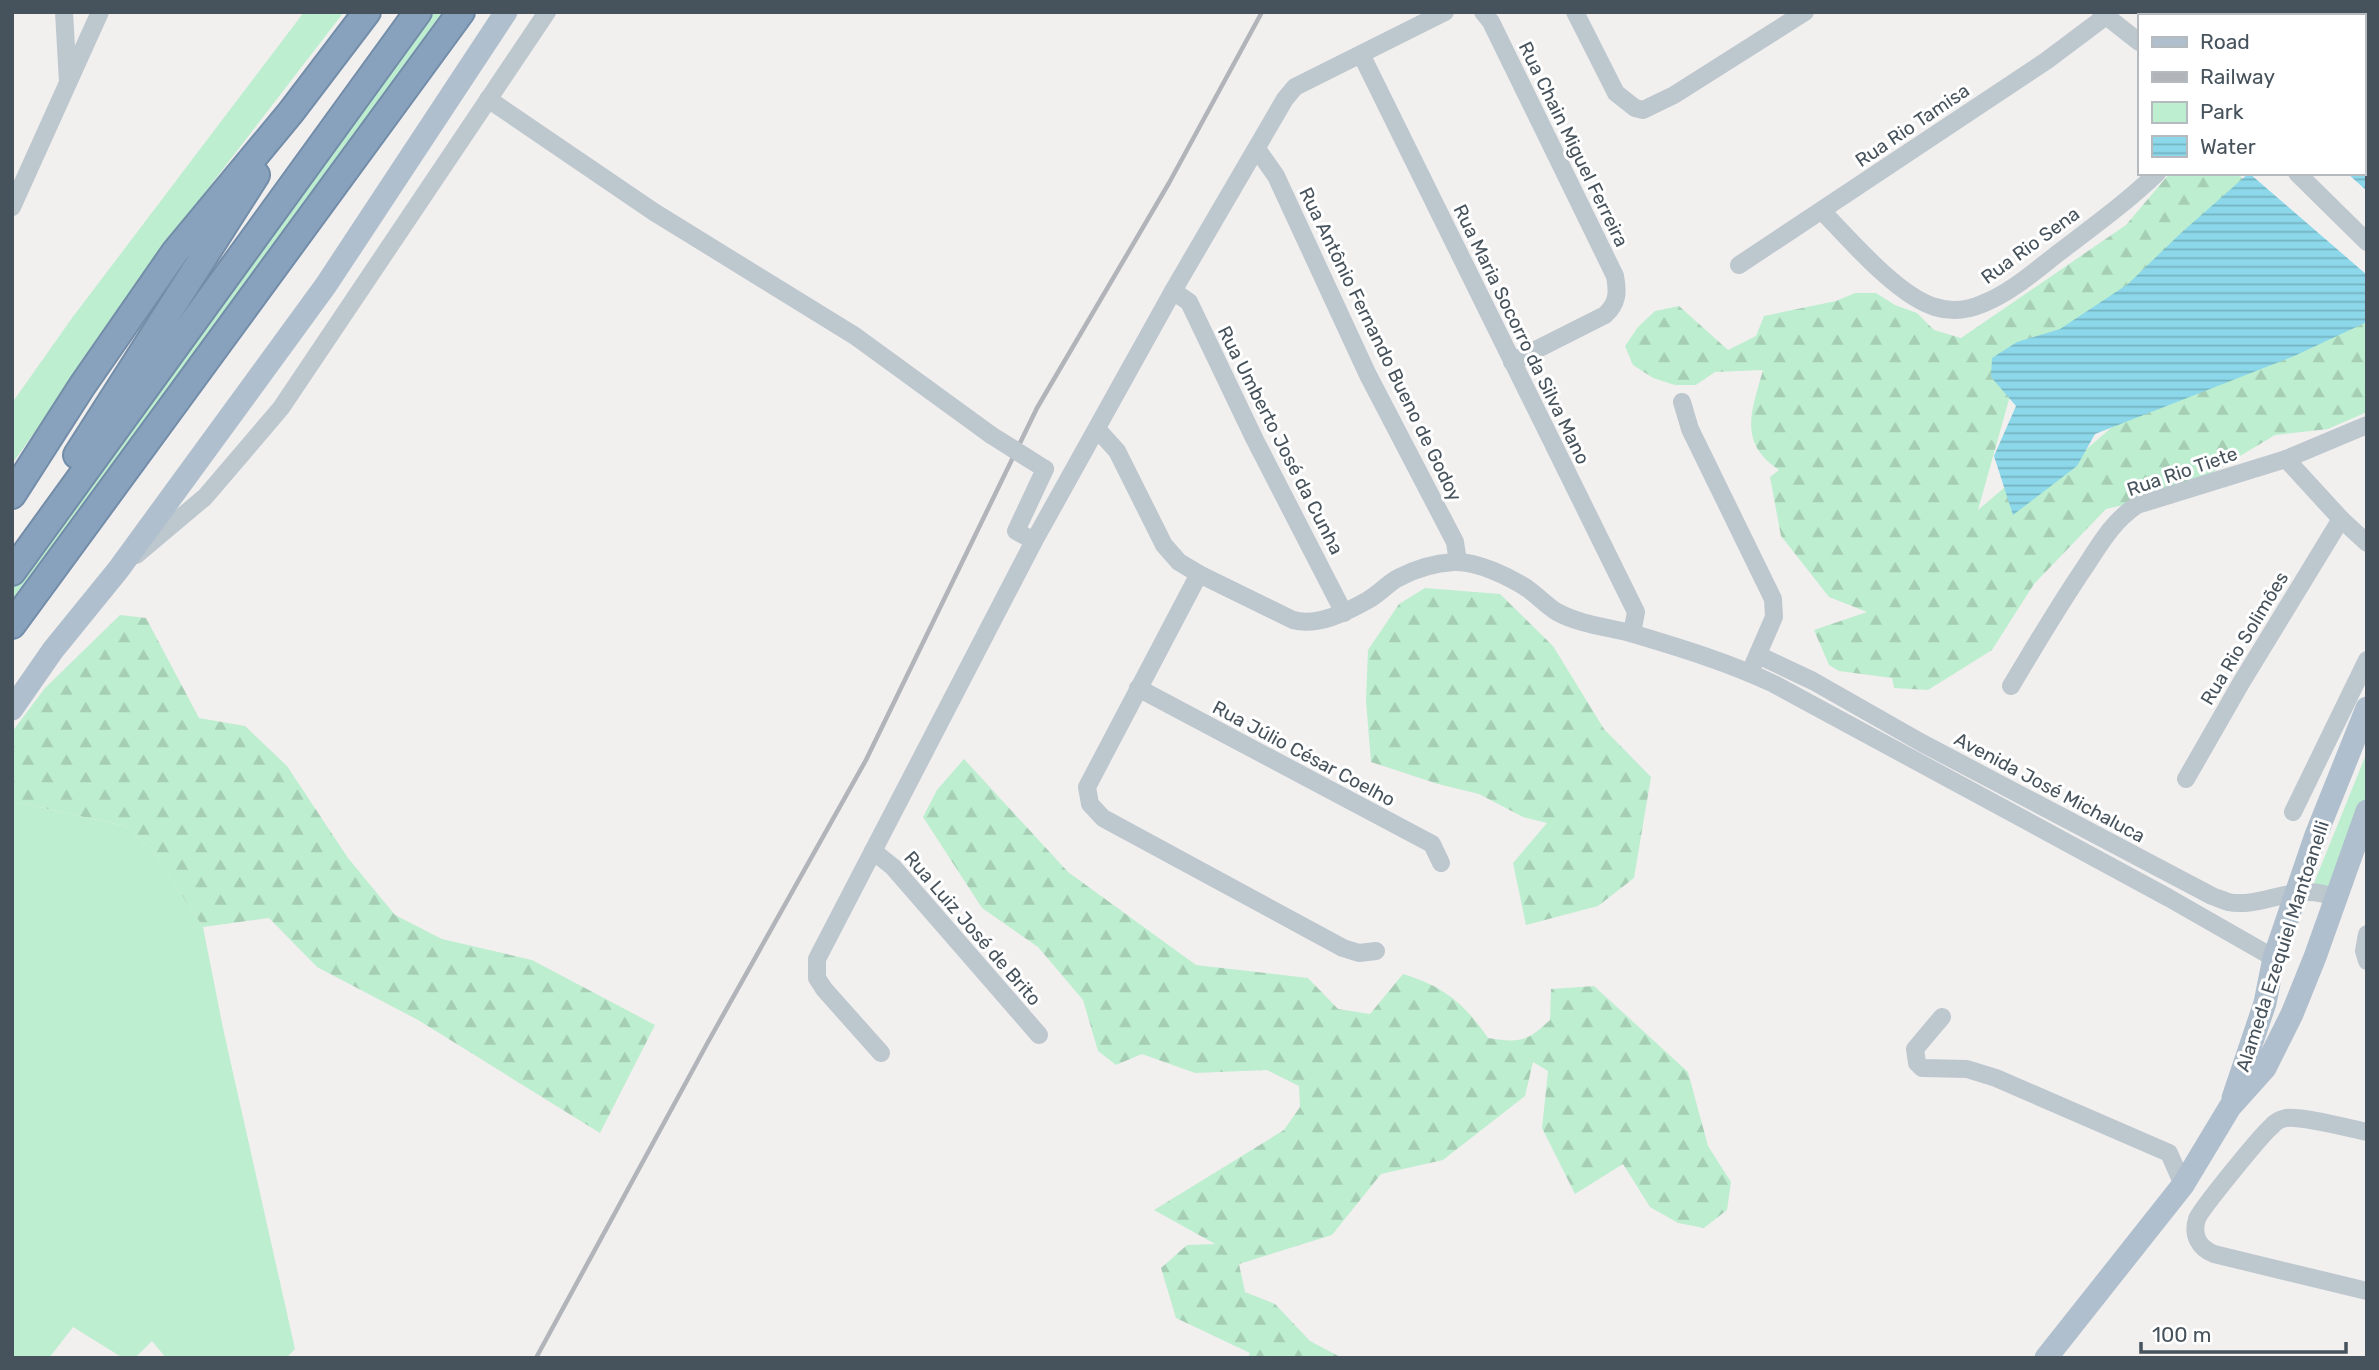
<svg xmlns="http://www.w3.org/2000/svg" width="2379" height="1370" viewBox="0 0 2379 1370" font-family="Rubik,sans-serif">
<style>
.green{fill:#beeed0}
.forest{fill:url(#forest-firs)}
.water{fill:url(#water-rules)}
.lines{fill:none;stroke-linecap:round;stroke-linejoin:round}
.highway-casing{stroke:#738da9;stroke-width:30}
.minor{stroke:#bdc7ce;stroke-width:18}
.major{stroke:#afbfcd;stroke-width:23}
.highway{stroke:#88a2bd;stroke-width:26}
.rail{stroke:#b1b4b9;stroke-width:4.5}
.minor-bridge{stroke:#bdc7ce;stroke-width:18}
.labels{text-anchor:middle;stroke-width:6;stroke-linejoin:round;paint-order:stroke}
.street-label{font-size:19px;fill:#47535c;stroke:#fff}
</style>
<defs>
<pattern id="forest-firs" width="22" height="20" patternUnits="userSpaceOnUse" patternTransform="scale(1.75)"><rect width="22" height="20" fill="#beeed0"/><path d="M5 1l3.5 6h-7zM16 11l3.5 6h-7z" fill="#a5ceb5"/></pattern>
<pattern id="water-rules" width="6" height="5" patternUnits="userSpaceOnUse" patternTransform="scale(1.75)"><rect width="6" height="5" fill="#8cd8ea"/><path d="M0 2.5h6" fill="none" stroke="#74b2c1"/></pattern>
</defs>
<rect width="100%" height="100%" fill="#f2efef"/>
<!-- green -->
<g class="green">
<polygon points="304,12 344,12 213,182 12,464 12,403 72,318"/>
<polygon points="429,12 453,12 12,616 12,586"/>
<polygon points="2367,752 2367,801 2329,895 2314,883"/>
<polygon points="12,801 125,826 151,849 203,927 223,1028 295,1349 286,1358 166,1358 152,1341 135,1358 123,1358 73,1327 49,1358 12,1358"/>
</g>
<!-- forest -->
<g class="forest">
<path d="M 2170,173 L 2237,173 L 2245,181 L 2220,247 L 2015,378 L 1978,510 L 2011,482 L 2054,477 L 2118,422 L 2367,307 L 2367,412 L 2328,429 L 2275,435 L 2180,492 L 2106,509 L 2034,584 L 1992,650 L 1928,690 L 1894,688 L 1892,678 L 1839,671 L 1829,665 L 1814,630 L 1867,612 L 1829,597 L 1781,536 L 1770,477 L 1779,470 C 1737,442 1752,410 1763,370 L 1715,372 L 1696,385 L 1675,385 L 1653,378 L 1633,365 L 1625,346 L 1638,327 L 1655,311 L 1679,306 L 1728,350 L 1756,336 L 1764,316 L 1836,301 L 1855,293 L 1876,293 L 1895,305 L 1917,313 L 1934,330 L 1961,338 L 2126,225 Z"/>
<polygon points="1425,588 1500,594 1553,646 1604,729 1651,777 1634,878 1598,906 1526,925 1513,863 1547,823 1523,817 1479,794 1438,784 1371,762 1366,701 1368,650 1399,604"/>
<polygon points="120,615 146,618 199,718 245,726 287,766 348,858 395,915 442,939 532,960 655,1025 600,1133 418,1020 317,967 269,918 203,927 151,849 125,826 12,801 12,732 45,688"/>
<path d="M 964,759 L 1068,872 L 1196,965 L 1308,978 L 1338,1009 L 1370,1014 L 1403,974 C 1443,986 1465,1004 1488,1038 C 1519,1043 1527,1042 1550,1020 L 1551,989 L 1594,986 L 1688,1072 L 1708,1146 L 1731,1182 L 1727,1210 L 1704,1228 L 1678,1223 L 1650,1207 L 1623,1164 L 1575,1194 L 1542,1128 L 1548,1071 L 1533,1062 L 1525,1096 L 1443,1160 L 1381,1174 L 1332,1235 L 1239,1264 L 1245,1292 L 1275,1304 L 1310,1341 L 1342,1358 L 1248,1358 L 1250,1353 L 1176,1318 L 1161,1268 L 1187,1245 L 1215,1244 L 1154,1210 L 1284,1130 L 1300,1107 L 1299,1086 L 1267,1070 L 1195,1073 L 1142,1054 L 1116,1065 L 1098,1051 L 1083,1000 L 1038,947 L 982,908 L 923,817 L 937,790 Z"/>
</g>
<!-- water -->
<g class="water">
<polygon points="2367,30 2367,191 2347,173 2363,173 2363,32"/>
<polygon points="2249,173 2367,275 2367,322 2292,357 2095,434 2077,466 2013,515 1994,456 2016,406 1991,377 1992,358 2017,342 2060,329 2128,284 2181,233"/>
</g>
<g class="lines">
<defs>
<g id="highway">
<polyline points="77,455 256,175"/>
<polyline points="12,495 82,386 175,252 291,112 367,12"/>
<polyline points="12,572 418,12"/>
<polyline points="12,625 461,12"/>
</g>
</defs>
<!-- highway casing -->
<use href="#highway" class="highway-casing"/>
<!-- minor -->
<g class="minor">
<polyline points="64,12 68,82"/>
<path d="M 1483,12 L 1491,22 L 1615,276 C 1618,292 1618,303 1605,315 L 1512,362"/>
<polyline points="1575,12 1616,93 1635,108 1643,110 1674,95 1805,12"/>
<polyline points="2101,12 2139,42"/>
<polyline points="1361,54 1636,612 1632,633"/>
<polyline points="488,99 654,212 855,336 991,435"/>
<polyline points="1257,149 1276,176 1368,375 1455,542 1458,562"/>
<polyline points="2297,173 2367,242"/>
<polyline points="12,207 100,12"/>
<path d="M 1822,211 C 1850,240 1898,296 1935,307 C 1951,312 1968,310 1982,304 C 2010,293 2034,272 2057,254 C 2091,228 2126,203 2157,173"/>
<polyline points="1739,265 2046,61 2106,16"/>
<polyline points="1173,291 1189,302 1255,440 1344,613"/>
<polyline points="1682,402 1690,429 1773,599 1774,617 1754,663"/>
<path d="M 1097,429 L 1117,451 L 1164,545 L 1179,562 L 1199,574 L 1293,620 C 1317,627 1347,612 1368,600 C 1379,594 1387,584 1398,578 C 1415,569 1435,563 1454,562 C 1477,561 1510,577 1528,589 C 1538,596 1547,606 1557,612 C 1581,625 1609,627 1634,634 C 1681,648 1730,663 1774,684 L 2169,898 L 2274,958"/>
<polyline points="2286,459 2341,519 2367,543"/>
<polyline points="1034,541 1016,531 1045,469"/>
<polyline points="136,555 205,497 281,408 547,12"/>
<polyline points="1199,574 1087,787 1090,804 1103,818 1343,948 1359,953 1376,951"/>
<path d="M 1758,655 L 1813,681 L 1922,743 L 2212,896 C 2217,898 2223,900 2228,902 C 2263,909 2299,880 2334,898"/>
<path d="M 2011,686 C 2035,646 2059,605 2085,567 C 2100,544 2113,521 2137,505 L 2286,459 L 2367,425"/>
<polyline points="1138,688 1432,844 1441,863"/>
<polyline points="2186,779 2241,683 2341,519"/>
<polyline points="2293,812 2367,660"/>
<polyline points="873,851 893,867 1039,1035"/>
<polyline points="2367,934 2364,951 2367,961"/>
<polyline points="1942,1017 1915,1049 1917,1063 1922,1068 1967,1069 1996,1078 2169,1153 2183,1185"/>
<polyline points="881,1053 824,989 817,978 817,959 1034,541 1173,291 1285,99 1295,87 1445,12"/>
<path d="M 2367,1132 C 2348,1128 2302,1116 2286,1118 C 2281,1119 2275,1122 2272,1126 C 2262,1134 2200,1210 2197,1219 C 2192,1235 2199,1248 2214,1254 L 2367,1291"/>
</g>
<!-- major -->
<g class="major">
<polyline points="12,709 53,650 118,570 326,285 506,12"/>
<polyline points="2233,1098 2265,1003 2274,958 2316,835 2367,708"/>
<polyline points="2046,1358 2183,1185 2230,1107 2265,1068 2292,1014 2315,957 2367,811"/>
</g>
<!-- highway -->
<use href="#highway" class="highway"/>
<!-- rail -->
<polyline class="rail" points="536,1358 708,1042 866,760 1037,408 1169,183 1262,12"/>
<!-- minor-bridge -->
<polyline class="minor-bridge" points="991,435 1045,469"/>
</g>
<g class="labels">
<!-- street labels -->
<g class="street-label">
<text transform="translate(1912 125) rotate(-34)" y="7">Rua Rio Tamisa</text>
<text transform="translate(1574 144) rotate(64)" y="7">Rua Chain Miguel Ferreira</text>
<text transform="translate(2030 245) rotate(-36)" y="7">Rua Rio Sena</text>
<text transform="translate(1522 334) rotate(64)" y="7">Rua Maria Socorro da Silva Mano</text>
<text transform="translate(1381 344) rotate(64)" y="7">Rua Antônio Fernando Bueno de Godoy</text>
<text transform="translate(1281 440) rotate(63)" y="7">Rua Umberto José da Cunha</text>
<text transform="translate(2182 471) rotate(-19)" y="7">Rua Rio Tiete</text>
<text transform="translate(2244 638) rotate(-59)" y="7">Rua Rio Solimões</text>
<text transform="translate(1304 753) rotate(28)" y="7">Rua Júlio César Coelho</text>
<text transform="translate(2050 787) rotate(28)" y="7">Avenida José Michaluca</text>
<text transform="translate(973 928) rotate(49)" y="7">Rua Luiz José de Brito</text>
<text transform="translate(2282 946) rotate(-72)" y="7">Alameda Ezequiel Mantoanelli</text>
</g>
</g>
<!-- border -->
<rect width="2379" height="1370" fill="none" stroke="#47535c" stroke-width="28"/>
<!-- legend -->
<rect x="2138" y="14" width="228" height="161" fill="#ffffff" stroke="#b5babe" stroke-width="2"/>
<rect x="2152" y="37" width="35" height="10" fill="#afbfcd" stroke="#b5babe" stroke-width="2"/>
<text x="2200" y="49" font-size="21" fill="#47535c">Road</text>
<rect x="2152" y="72" width="35" height="10" fill="#b1b4b9" stroke="#b5babe" stroke-width="2"/>
<text x="2200" y="84" font-size="21" fill="#47535c">Railway</text>
<rect x="2152" y="102" width="35" height="21" fill="#beeed0" stroke="#b5babe" stroke-width="2"/>
<text x="2200" y="119" font-size="21" fill="#47535c">Park</text>
<rect x="2152" y="136" width="35" height="21" fill="url(#water-rules)" stroke="#b5babe" stroke-width="2"/>
<text x="2200" y="154" font-size="21" fill="#47535c">Water</text>
<!-- scale -->
<path d="M2141 1342v10h205v-10" fill="none" stroke="#47535c" stroke-width="3.5"/>
<text x="2152" y="1342" font-size="21" fill="#47535c" stroke="#ffffff" stroke-width="5" paint-order="stroke">100 m</text>
</svg>
